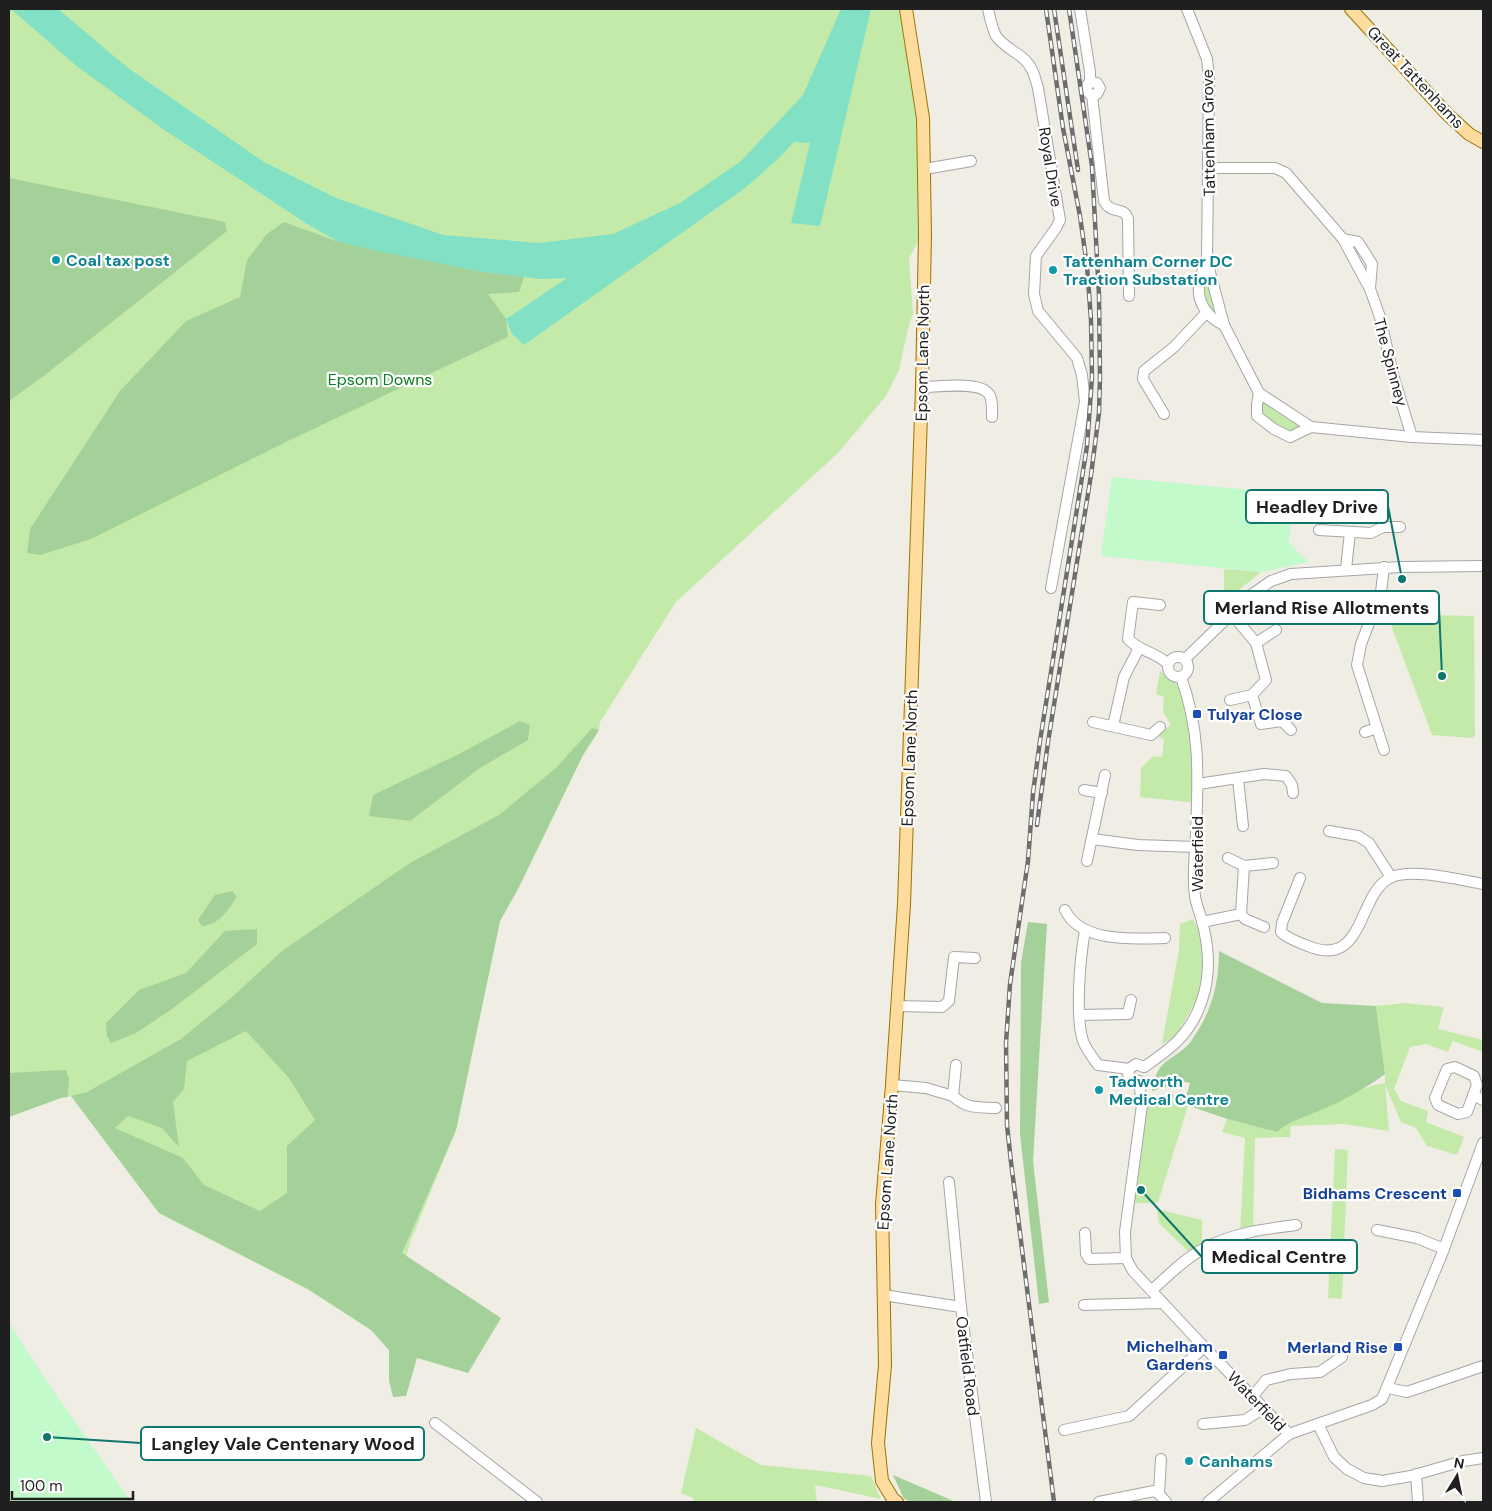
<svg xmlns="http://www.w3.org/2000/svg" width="1492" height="1511" viewBox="0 0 1492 1511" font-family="'DM Sans',sans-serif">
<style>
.grass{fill:#c4eaaa}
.forest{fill:#a4d099;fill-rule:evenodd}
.park{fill:#c2facb}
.pitch{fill:#82e0c4}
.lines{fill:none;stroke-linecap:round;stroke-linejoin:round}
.minor-casing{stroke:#a6a6a6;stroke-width:12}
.major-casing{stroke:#9a7500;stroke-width:14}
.minor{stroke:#fff;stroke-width:10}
.major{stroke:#fddc9d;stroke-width:12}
.rail-casing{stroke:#6d6d6d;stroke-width:4.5}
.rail{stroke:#fff;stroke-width:2.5;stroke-dasharray:8;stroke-linecap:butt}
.culture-dot{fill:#0f9aa8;stroke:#fff;stroke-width:2}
.transit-dot{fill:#1a4fb4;stroke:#fff;stroke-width:2}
.labels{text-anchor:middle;stroke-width:4.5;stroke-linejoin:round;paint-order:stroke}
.street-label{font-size:16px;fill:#1f1f1f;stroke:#fff}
.culture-label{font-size:16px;font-weight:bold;fill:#0d838f;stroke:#fff;text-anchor:start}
.park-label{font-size:16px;fill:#0a801f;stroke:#fff}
.transit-label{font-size:16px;font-weight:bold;fill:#164399;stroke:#fff;text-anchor:end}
.leader{fill:none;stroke:#0f766e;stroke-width:2}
.callout-dot{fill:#0f766e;stroke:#fff;stroke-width:2}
.callout{fill:#fff;stroke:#0f766e;stroke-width:2}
.callout-label{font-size:18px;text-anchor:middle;font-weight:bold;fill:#1f1f1f}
</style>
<rect width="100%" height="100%" fill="#f0ede5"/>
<!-- grass -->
<g class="grass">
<polygon points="9,9 904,9 918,131 919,175 918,241 909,259 913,313 908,329 899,370 886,396 838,453 676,602 600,722 599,730 583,755 518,889 500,921 456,1130 411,1240 397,1287 371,1330 307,1289 159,1213 71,1096 68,1097 69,1080 9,1082"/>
<polygon points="1207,261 1224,325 1206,313 1200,280"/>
<polygon points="1259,393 1311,427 1290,437 1257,416"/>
<polygon points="1224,569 1261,572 1224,602"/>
<polygon points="1387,614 1474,616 1475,736 1472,738 1432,735"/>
<polygon points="1160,671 1173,681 1187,695 1197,803 1140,797 1141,768 1153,756 1162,757 1164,739 1159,737 1161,732 1171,725 1163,712 1164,697 1156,694"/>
<polygon points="1193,919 1201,936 1204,954 1202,976 1197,999 1176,1036 1162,1044 1179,950 1180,924"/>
<path d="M 1405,1003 L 1444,1007 L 1438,1029 L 1483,1040 L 1483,1052 L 1453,1041 L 1448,1052 L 1426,1044 L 1410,1047 L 1394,1089 L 1401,1101 L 1428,1111 L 1426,1122 L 1464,1137 L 1457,1155 L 1427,1146 L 1416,1128 L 1401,1122 L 1385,1085 L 1389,1131 L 1344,1124 L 1291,1126 L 1290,1137 L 1255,1138 L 1253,1231 L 1240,1234 L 1245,1138 L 1222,1132 L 1227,1119 L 1277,1132 C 1289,1121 1308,1116 1323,1109 C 1343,1099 1362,1086 1385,1083 L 1385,1074 L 1376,1006 Z"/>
<polygon points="1171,1095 1178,1102 1188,1106 1158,1202 1156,1203 1134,1203 1142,1105"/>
<polygon points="1335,1149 1348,1150 1342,1299 1328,1298"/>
<polygon points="1157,1209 1202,1220 1202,1250 1193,1256 1159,1223"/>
<polygon points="696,1428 761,1465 871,1476 881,1499 815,1485 817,1502 693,1502 693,1498 681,1493"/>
</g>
<!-- forest -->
<g class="forest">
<polygon points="9,178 225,222 227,231 45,375 9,401"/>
<polygon points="284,222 339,242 483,272 524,277 519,292 488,294 506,319 508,337 290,440 91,539 40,555 27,553 30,529 120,391 186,321 240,297 247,260 267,234"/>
<polygon points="520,721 530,725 528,740 480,768 410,821 369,816 373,795 459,754"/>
<path d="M 592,728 L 599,730 L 583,755 L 518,889 L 500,921 L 456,1130 L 402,1253 L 501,1318 L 468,1373 L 417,1358 L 406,1396 L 393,1397 L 389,1381 L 389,1350 L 371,1330 L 308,1289 L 159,1213 L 71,1096 L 87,1092 L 181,1039 L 230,999 L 282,951 L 410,863 L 499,815 L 557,767 ZM 246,1031 L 289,1078 L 315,1120 L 287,1146 L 287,1193 L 260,1211 L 204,1185 L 183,1158 L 115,1128 L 128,1116 L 162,1128 L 179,1147 L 173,1102 L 184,1089 L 187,1061 Z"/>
<path d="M 232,891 L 237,897 C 228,910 219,925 202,926 L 198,920 L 215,895 Z"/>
<polygon points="1028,922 1047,924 1033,1161 1049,1302 1039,1304 1020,1134 1021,963"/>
<polygon points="257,929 257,944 172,1009 136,1033 111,1043 107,1036 106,1023 139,990 186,973 225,931"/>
<path d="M 1219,951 L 1322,1003 L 1376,1006 L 1385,1074 C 1366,1088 1344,1100 1321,1110 C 1306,1117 1289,1121 1277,1132 L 1227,1119 L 1178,1102 L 1171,1095 L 1186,1097 L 1190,1083 L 1173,1079 L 1171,1089 L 1166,1087 L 1152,1091 C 1158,1058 1168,1064 1188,1045 C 1192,1041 1194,1036 1197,1032 C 1213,1007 1219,980 1219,951 Z"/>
<polygon points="66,1070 69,1079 68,1097 61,1098 9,1117 9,1073"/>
<polygon points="893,1475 956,1502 912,1502 904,1499"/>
</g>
<!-- park -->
<g class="park">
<polygon points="1112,477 1293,494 1289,543 1309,562 1261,572 1101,556"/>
<polygon points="9,1322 40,1371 131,1502 9,1502"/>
</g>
<!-- pitch -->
<polygon class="pitch" points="11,9 58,9 128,68 264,162 336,198 443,235 539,243 613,234 680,203 741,161 803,95 841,9 871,9 820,226 791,223 810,143 794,142 778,159 745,188 524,345 512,334 506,319 567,278 540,279 483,272 382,252 339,242 307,224 163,129 74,64"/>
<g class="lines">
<defs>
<g id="minor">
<path d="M 988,9 C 990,18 992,28 996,36 C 1003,46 1015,51 1024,59 C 1033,67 1035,78 1038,88 L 1060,220 L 1056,228 L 1036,256 L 1034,294 L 1038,311 L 1077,358 L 1082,375 L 1085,402 L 1051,588"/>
<path d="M 1080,9 L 1090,72 L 1090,82 C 1085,86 1086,93 1092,95 L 1104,201 C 1112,216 1124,205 1128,219 L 1129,296"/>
<polyline points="1187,9 1207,59 1209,77 1207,261 1224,325 1259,393 1311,427 1412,437 1483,440"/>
<polyline points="1090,82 1097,83 1100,88 1097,94 1092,95"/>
<polyline points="1209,168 1275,168 1286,173 1343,239 1370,289 1380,317 1394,378 1412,437"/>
<polyline points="925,169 971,161"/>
<polyline points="1343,239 1358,242 1372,264 1370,288"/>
<path d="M 1207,261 C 1205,267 1201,273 1200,280 C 1195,300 1206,317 1224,325"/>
<path d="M 922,387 C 937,387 978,381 988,393 C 993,398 992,410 992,417"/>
<polyline points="1259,393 1257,404 1257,416 1274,429 1290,437 1311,427"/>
<polyline points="1164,414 1143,379 1144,371 1174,347 1206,313"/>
<polyline points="1319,530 1371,533 1383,527 1400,527"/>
<polyline points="1346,569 1350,532"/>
<path d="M 1160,605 L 1133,602 L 1128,639 C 1140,652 1155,651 1168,664"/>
<polyline points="1231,613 1256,643 1266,680 1252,695 1261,724 1282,721 1291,730"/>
<polyline points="1256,643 1276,630"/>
<circle cx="1178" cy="667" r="10"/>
<polyline points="1185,659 1251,595 1271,581 1291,574 1401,567 1483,566"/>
<polyline points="1230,700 1252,695"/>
<polyline points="1093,722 1151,735 1160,727"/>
<polyline points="1113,726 1124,677 1139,648"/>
<polyline points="1365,732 1377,728"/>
<polyline points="1384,750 1357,665 1361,644 1381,592 1384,567"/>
<polyline points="1238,779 1243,826"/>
<polyline points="1198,784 1264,774 1286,776 1292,785 1293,793"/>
<polyline points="1084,790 1102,793"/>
<polyline points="1329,831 1358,836 1369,843 1391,877"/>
<polyline points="1092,839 1138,845 1195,847"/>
<polyline points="1228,858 1244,866"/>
<polyline points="1087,861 1105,775"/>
<path d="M 1300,878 L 1282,923 L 1281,932 C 1288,939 1298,942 1308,946 C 1366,970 1357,891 1392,877 C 1413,868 1460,880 1483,884"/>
<path d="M 1065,910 C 1081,943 1134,939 1165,938"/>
<polyline points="1202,922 1241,914"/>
<polyline points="1264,927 1245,919 1241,914 1244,866 1273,863"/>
<path d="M 1085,931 C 1080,957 1075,1016 1083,1041 C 1086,1049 1093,1058 1098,1065 L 1129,1069"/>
<polyline points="897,1006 942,1007 949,1001 954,957 975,958"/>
<polyline points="1080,1015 1128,1014 1131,1000"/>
<path d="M 956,1065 L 953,1096 C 967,1109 977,1107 996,1108"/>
<path d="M 1144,1067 C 1172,1048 1191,1034 1202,1000 C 1211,974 1209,947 1202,921 C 1200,913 1196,904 1195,896 C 1192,876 1195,855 1196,835 C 1198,777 1201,733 1181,677"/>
<polygon points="1455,1067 1474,1076 1477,1085 1467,1112 1458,1114 1438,1105 1435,1098 1447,1069"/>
<polyline points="1139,1081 1142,1105 1125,1232 1126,1258 1133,1271 1204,1347 1289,1434"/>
<polyline points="1139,1081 1131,1079 1128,1074 1129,1069 1136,1064 1144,1067"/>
<polyline points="892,1085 926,1088 953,1096"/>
<polyline points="1473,1095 1483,1100"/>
<polyline points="949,1182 961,1307"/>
<polyline points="1377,1230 1417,1238 1444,1249"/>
<polyline points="1085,1233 1086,1254 1089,1259 1126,1258"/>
<path d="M 1152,1290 C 1168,1276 1184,1259 1203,1249 C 1232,1233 1264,1229 1296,1225"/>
<polyline points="883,1295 961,1307 986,1502"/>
<polyline points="1084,1305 1163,1303"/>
<polyline points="1388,1388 1407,1392 1483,1366"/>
<polyline points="1253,1396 1266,1380 1291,1374 1320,1372 1342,1357"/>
<polyline points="435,1423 537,1502"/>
<polyline points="1203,1424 1245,1420 1264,1408"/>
<polyline points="1318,1424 1334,1457 1347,1469 1364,1478 1382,1481 1411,1476 1463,1461 1483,1458"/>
<polyline points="1064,1430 1129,1416 1204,1347"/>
<polyline points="1416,1474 1418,1502"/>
<polyline points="1159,1494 1161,1459"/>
<polyline points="1099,1502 1154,1491 1159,1494 1166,1502"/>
<polyline points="1208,1502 1289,1434 1372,1405 1382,1399 1442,1254 1483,1143"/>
</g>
<g id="major">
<polyline points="1351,9 1447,114 1469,134 1483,142"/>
<polyline points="897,1502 893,1499 882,1481 878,1443 885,1365 882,1204 892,1085 904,904 922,387 925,234 923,118 906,9"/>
</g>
</defs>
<!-- minor casing -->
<use href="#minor" class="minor-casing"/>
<!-- major casing -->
<use href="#major" class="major-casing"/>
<!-- minor -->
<use href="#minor" class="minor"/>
<!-- major -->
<use href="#major" class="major"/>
<defs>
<g id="rail">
<polyline points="1046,9 1063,128 1080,216 1087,266 1091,320 1092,377 1087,446 1040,741 1033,793 1028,861 1010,984 1006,1043 1007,1125 1011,1162 1054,1502"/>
<polyline points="1054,9 1078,170"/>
<polyline points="1037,825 1048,742 1091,475 1099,413 1100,377 1099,295 1092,166 1069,9"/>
</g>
</defs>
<!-- rail casing -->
<use href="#rail" class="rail-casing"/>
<!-- rail -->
<use href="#rail" class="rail"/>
</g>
<!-- markers -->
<g class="culture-dot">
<circle cx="56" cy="260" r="5"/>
<circle cx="1053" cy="270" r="5"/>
<circle cx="1099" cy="1090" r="5"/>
<circle cx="1189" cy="1461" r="5"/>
</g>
<g class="transit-dot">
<rect x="1192" y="709" width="10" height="10" rx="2.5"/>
<rect x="1452" y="1188" width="10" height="10" rx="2.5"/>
<rect x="1393" y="1342" width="10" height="10" rx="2.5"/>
<rect x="1218" y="1350" width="10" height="10" rx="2.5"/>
</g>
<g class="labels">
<!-- street labels -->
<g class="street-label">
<text transform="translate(1416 77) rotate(47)" y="6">Great Tattenhams</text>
<text transform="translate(1208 133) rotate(-91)" y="6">Tattenham Grove</text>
<text transform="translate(1051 167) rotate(81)" y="6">Royal Drive</text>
<text transform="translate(922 353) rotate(-89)" y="6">Epsom Lane North</text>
<text transform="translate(1391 362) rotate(75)" y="6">The Spinney</text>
<text transform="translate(909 758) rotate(-88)" y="6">Epsom Lane North</text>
<text transform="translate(1197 854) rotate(-90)" y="6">Waterfield</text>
<text transform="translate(887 1162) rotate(-86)" y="6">Epsom Lane North</text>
<text transform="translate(968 1366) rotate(83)" y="6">Oatfield Road</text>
<text transform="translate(1257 1401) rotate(46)" y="6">Waterfield</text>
</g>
<!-- culture labels -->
<g class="culture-label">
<text x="66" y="266">Coal tax post</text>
<text x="1063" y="267">Tattenham Corner DC<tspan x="1063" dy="18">Traction Substation</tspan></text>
<text x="1109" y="1087">Tadworth<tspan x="1109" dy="18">Medical Centre</tspan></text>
<text x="1199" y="1467">Canhams</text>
</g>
<!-- park labels -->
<g class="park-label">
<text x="380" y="385">Epsom Downs</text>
</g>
<!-- transit labels -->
<g class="transit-label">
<text x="1207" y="720" text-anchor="start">Tulyar Close</text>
<text x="1447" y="1199">Bidhams Crescent</text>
<text x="1213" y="1352">Michelham<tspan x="1213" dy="18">Gardens</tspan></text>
<text x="1388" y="1353">Merland Rise</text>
</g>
</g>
<!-- callouts -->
<path class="leader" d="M1402 579L1388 506M1442 676L1439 608M1141 1190L1202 1257M47 1437L141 1443"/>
<g class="callout-dot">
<circle cx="1402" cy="579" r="5"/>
<circle cx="1442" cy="676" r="5"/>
<circle cx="1141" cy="1190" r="5"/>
<circle cx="47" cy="1437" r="5"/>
</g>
<g class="callout">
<rect x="1246" y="490" width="142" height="33" rx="5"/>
<rect x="1204" y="591" width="235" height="33" rx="5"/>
<rect x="1202" y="1240" width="155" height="33" rx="5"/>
<rect x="141" y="1427" width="283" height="33" rx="5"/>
</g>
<g class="callout-label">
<text x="1317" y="513">Headley Drive</text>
<text x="1322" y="614">Merland Rise Allotments</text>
<text x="1279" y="1263">Medical Centre</text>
<text x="283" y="1450">Langley Vale Centenary Wood</text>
</g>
<!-- border -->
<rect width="1492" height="1511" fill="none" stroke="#1f1f1f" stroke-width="20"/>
<!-- north arrow -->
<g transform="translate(1457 1476) rotate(10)" stroke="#ffffff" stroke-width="4" paint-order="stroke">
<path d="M0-4L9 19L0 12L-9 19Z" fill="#1f1f1f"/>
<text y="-8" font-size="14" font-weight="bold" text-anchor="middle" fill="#1f1f1f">N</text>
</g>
<!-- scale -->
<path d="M12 1491v8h121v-8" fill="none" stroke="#1f1f1f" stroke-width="2.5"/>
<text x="20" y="1491" font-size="15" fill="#1f1f1f" stroke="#ffffff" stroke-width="4" paint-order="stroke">100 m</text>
</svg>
